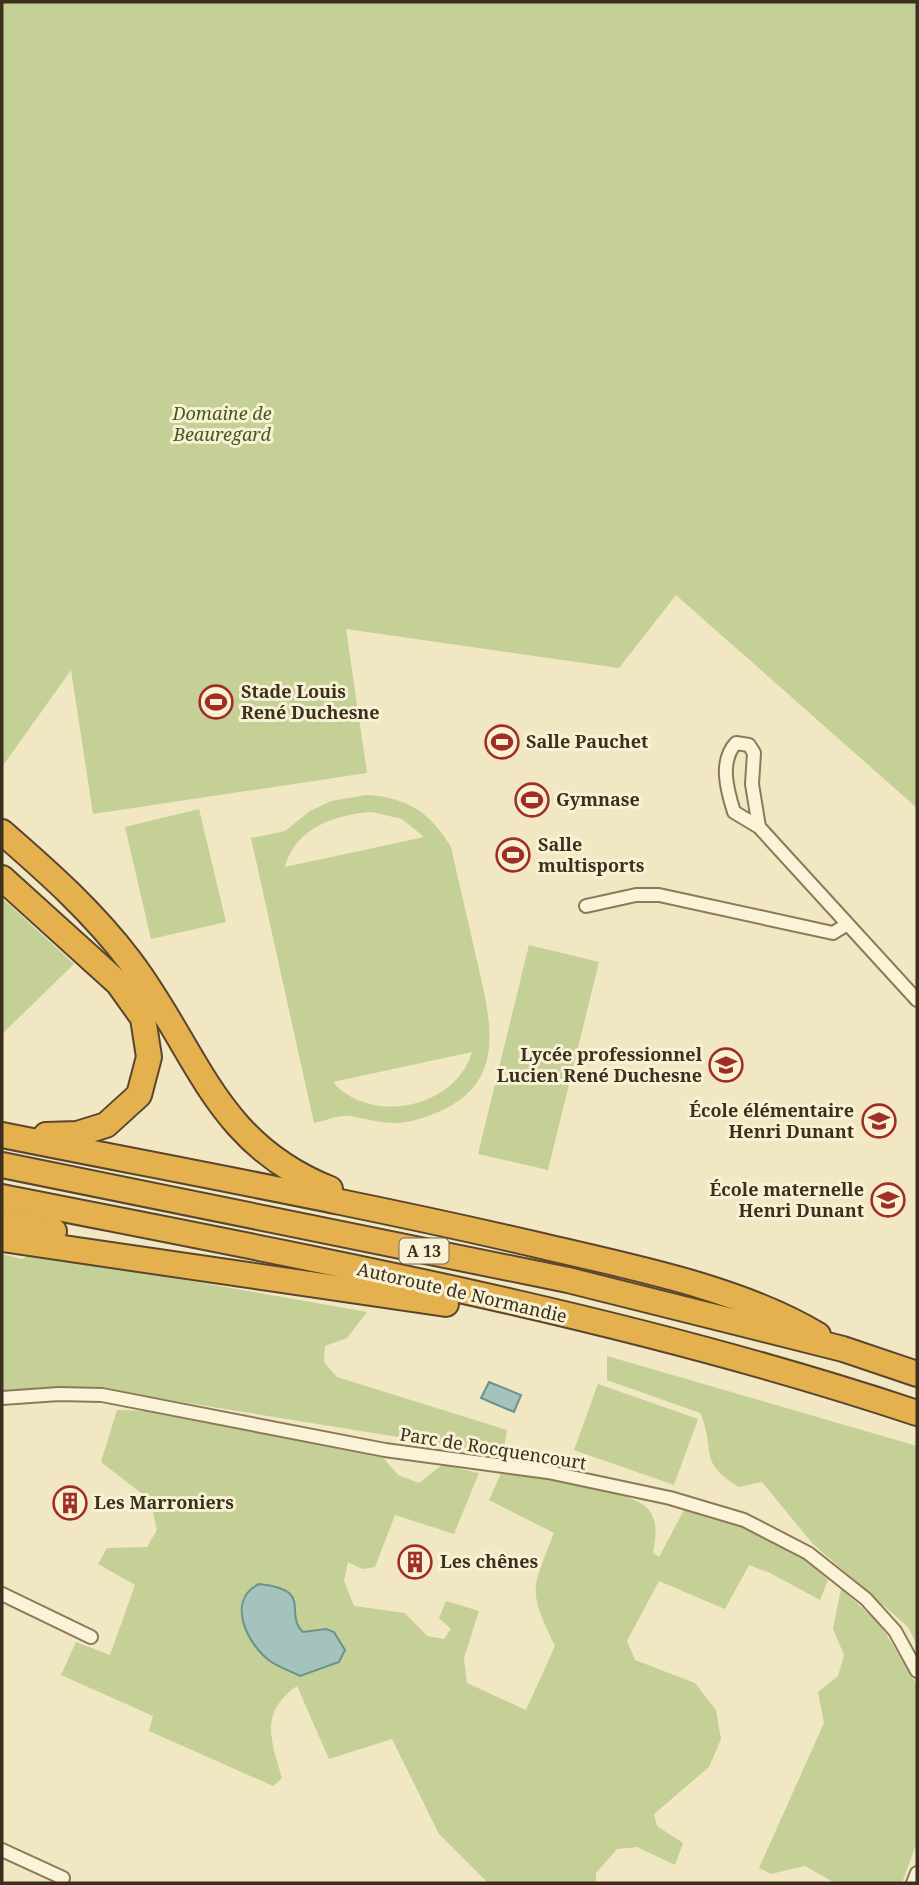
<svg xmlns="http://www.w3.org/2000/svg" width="919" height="1885" viewBox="0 0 919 1885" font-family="'Noto Serif',serif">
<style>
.green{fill:#c4d096;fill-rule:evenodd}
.water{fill:#a5c3bd;stroke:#6b928c;stroke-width:2}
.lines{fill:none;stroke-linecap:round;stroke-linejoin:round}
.street-casing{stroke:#8c7959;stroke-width:16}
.highway-casing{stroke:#5a462d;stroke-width:28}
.street{stroke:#fbf3d7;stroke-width:12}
.highway{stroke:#e5b14f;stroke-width:24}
.labels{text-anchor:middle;stroke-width:6;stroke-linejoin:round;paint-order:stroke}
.shield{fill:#f8f1d3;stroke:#746954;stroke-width:2}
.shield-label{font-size:16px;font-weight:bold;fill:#3b2f1e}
.park-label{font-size:18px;font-style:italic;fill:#465923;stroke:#f8f1d3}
.poi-label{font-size:18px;font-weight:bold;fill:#3b2f1e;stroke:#f8f1d3;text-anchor:start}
.street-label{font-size:18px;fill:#3b2f1e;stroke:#f8f1d3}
</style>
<rect width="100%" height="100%" fill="#f1e7c3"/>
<!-- green -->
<g class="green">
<polygon points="2,2 917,2 917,808 676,595 619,668 346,629 367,773 93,814 71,670 2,767"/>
<path d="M 366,795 C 407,797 430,812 451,847 C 459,884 468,920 476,957 C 493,1029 510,1092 419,1119 C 394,1127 375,1121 351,1116 C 340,1114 324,1121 314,1123 L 251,838 L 285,831 L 310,811 L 331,801 ZM 372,812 L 402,819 L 424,837 L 285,867 C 295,828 336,814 372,812 ZM 472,1052 C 456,1108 371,1126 333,1082 Z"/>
<polygon points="199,809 226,922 151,939 125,827"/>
<polygon points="2,898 74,964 2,1034"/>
<polygon points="529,945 599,962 548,1170 478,1154"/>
<polygon points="33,1253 367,1312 347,1338 325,1346 324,1362 337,1377 507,1430 503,1454 132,1394 34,1389 2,1394 2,1254 22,1259"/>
<path d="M 607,1356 L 917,1446 L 917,1645 L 908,1627 L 813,1544 L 762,1482 L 739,1487 C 696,1461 717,1451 700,1413 L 607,1380 Z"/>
<polygon points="598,1384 698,1419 674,1485 574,1450"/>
<path d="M 117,1410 L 148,1411 L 380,1454 L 398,1475 L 419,1483 L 442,1465 L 479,1473 L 454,1534 L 395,1515 L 375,1567 L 362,1569 L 348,1562 L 344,1581 L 354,1606 L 405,1613 L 427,1636 L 444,1639 L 451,1629 L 439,1618 L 446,1601 L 479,1611 L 464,1658 L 467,1683 L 526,1710 L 555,1646 C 527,1588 532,1590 554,1533 L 489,1500 L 502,1471 C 533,1477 626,1489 646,1507 C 659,1519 656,1537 653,1553 L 659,1557 L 685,1508 C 738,1524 788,1540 828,1580 L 820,1600 L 770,1573 L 749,1565 L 725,1609 L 659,1581 L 627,1641 L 635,1660 L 695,1683 L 716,1710 L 721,1739 L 709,1767 L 654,1814 L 657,1826 L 683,1843 L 675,1865 L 637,1847 L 617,1849 L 596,1873 L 596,1883 L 488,1883 L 439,1834 L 392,1739 L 329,1759 L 297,1686 C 259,1713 271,1740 282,1778 L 273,1786 L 149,1731 L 153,1716 L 61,1675 L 76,1642 L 110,1655 L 135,1585 L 98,1564 L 107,1548 L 147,1547 L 157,1530 L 150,1500 L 101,1462 Z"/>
<polygon points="841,1589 880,1624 917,1685 917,1842 902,1883 835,1883 805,1866 771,1874 759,1868 824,1723 818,1692 838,1676 844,1655 833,1629"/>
</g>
<!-- water -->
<g class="water">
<polygon points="489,1382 521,1395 514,1412 481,1398"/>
<path d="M 259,1584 C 315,1590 283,1613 303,1632 L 326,1629 L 334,1632 L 345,1650 L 339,1662 L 300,1676 C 291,1671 278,1667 270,1661 C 248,1645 225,1601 259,1584 Z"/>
</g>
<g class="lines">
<defs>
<g id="street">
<path d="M 759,827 L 752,784 L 754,753 L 749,745 L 736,743 C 719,761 727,790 734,812 L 759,827 L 917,1000"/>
<polyline points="586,906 636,895 659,895 833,933 846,925"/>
<polyline points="2,1398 59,1394 102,1395 385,1450 548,1472 670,1498 744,1520 808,1553 866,1599 895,1631 917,1671"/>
<polyline points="2,1594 91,1637"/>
<polyline points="2,1850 63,1878 61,1883"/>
<polyline points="913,1883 917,1873"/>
</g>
<g id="highway">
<path d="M 2,832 C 48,872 93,912 130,961 C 198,1051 214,1143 330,1189"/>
<polyline points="2,878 118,983 143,1018 149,1057 139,1095 106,1125 77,1134 46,1135"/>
<path d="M 2,1135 C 182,1171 363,1204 542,1246 C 631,1267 740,1288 818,1335"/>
<polyline points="2,1165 568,1280 843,1349 917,1374"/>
<path d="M 2,1197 C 308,1258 620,1314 917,1413"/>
<polyline points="2,1221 54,1231"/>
<polyline points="2,1239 446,1304"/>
</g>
</defs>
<!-- street casing -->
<use href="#street" class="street-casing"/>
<!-- highway casing -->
<use href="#highway" class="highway-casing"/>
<!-- street -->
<use href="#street" class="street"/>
<!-- highway -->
<use href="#highway" class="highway"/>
</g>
<!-- icons -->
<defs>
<symbol id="stadium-ring" viewBox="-11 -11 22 22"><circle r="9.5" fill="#f8f1d3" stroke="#9f2f25" stroke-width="1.5"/><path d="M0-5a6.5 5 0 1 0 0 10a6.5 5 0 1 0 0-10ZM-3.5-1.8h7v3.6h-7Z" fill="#9f2f25"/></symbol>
<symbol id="school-ring" viewBox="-11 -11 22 22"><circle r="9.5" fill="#f8f1d3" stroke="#9f2f25" stroke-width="1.5"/><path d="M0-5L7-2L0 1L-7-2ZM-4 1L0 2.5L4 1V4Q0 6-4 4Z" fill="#9f2f25"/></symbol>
<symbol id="building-ring" viewBox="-11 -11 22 22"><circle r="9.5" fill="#f8f1d3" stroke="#9f2f25" stroke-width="1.5"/><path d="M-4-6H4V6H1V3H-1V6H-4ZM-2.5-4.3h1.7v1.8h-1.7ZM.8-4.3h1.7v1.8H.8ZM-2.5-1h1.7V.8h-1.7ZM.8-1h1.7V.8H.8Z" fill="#9f2f25"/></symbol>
</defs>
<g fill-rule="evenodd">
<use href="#stadium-ring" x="197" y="683" width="38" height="38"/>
<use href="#stadium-ring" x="483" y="723" width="38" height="38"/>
<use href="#stadium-ring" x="513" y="781" width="38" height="38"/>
<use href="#stadium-ring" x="494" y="836" width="38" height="38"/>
<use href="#school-ring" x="707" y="1046" width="38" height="38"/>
<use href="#school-ring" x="860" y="1102" width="38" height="38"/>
<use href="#school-ring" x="869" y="1181" width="38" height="38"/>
<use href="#building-ring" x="51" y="1484" width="38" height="38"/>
<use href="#building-ring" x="396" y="1543" width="38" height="38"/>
</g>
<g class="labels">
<!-- shield labels -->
<rect class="shield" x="399.5" y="1238.5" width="49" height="25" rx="5"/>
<g class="shield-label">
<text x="424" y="1257">A 13</text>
</g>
<!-- park labels -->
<g class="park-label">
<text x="222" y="420">Domaine de<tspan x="222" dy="21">Beauregard</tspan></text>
</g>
<!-- poi labels -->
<g class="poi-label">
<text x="241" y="698">Stade Louis<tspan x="241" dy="21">René Duchesne</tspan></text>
<text x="526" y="748">Salle Pauchet</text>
<text x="556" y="806">Gymnase</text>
<text x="538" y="851">Salle<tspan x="538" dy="21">multisports</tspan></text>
<text x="702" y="1061" text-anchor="end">Lycée professionnel<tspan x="702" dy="21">Lucien René Duchesne</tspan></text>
<text x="854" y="1117" text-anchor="end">École élémentaire<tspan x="854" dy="21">Henri Dunant</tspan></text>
<text x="864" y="1196" text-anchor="end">École maternelle<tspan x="864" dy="21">Henri Dunant</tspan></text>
<text x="94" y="1509">Les Marroniers</text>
<text x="440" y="1568">Les chênes</text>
</g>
<!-- street labels -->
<g class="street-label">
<text transform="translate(462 1293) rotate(13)" y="6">Autoroute de Normandie</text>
<text transform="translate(493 1449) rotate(9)" y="6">Parc de Rocquencourt</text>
</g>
</g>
<!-- border -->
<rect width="919" height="1885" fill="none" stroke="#3b2f1e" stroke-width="7"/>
</svg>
